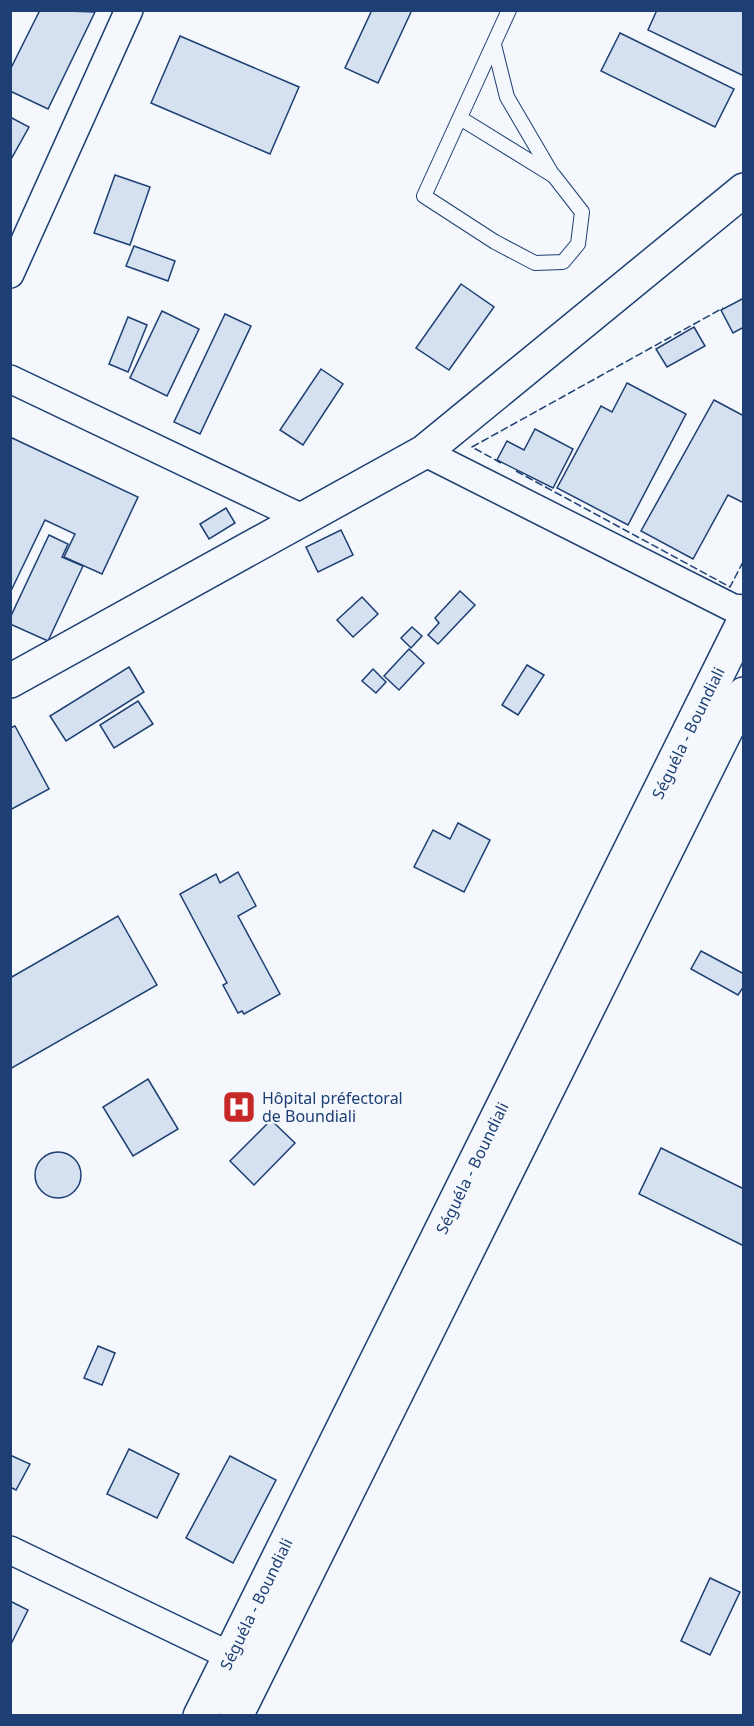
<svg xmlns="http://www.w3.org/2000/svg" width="754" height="1726" viewBox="0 0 754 1726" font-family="'Noto Sans',sans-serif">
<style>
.building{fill:#d5e0f0;stroke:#1d3f73;stroke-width:1.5}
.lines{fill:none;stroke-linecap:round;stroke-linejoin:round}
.lane-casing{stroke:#1d3f73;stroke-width:16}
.street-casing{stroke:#1d3f73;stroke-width:30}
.secondary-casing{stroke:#1d3f73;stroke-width:36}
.primary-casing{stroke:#1d3f73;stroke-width:36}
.lane{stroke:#f4f7fb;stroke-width:14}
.street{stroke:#f4f7fb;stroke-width:27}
.secondary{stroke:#f4f7fb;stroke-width:33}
.primary{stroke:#f4f7fb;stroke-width:33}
.fence{stroke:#1d3f73;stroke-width:1.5;stroke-dasharray:8 3;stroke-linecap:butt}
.labels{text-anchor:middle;stroke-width:4.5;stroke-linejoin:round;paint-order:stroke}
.street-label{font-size:16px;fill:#1d3f73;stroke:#f4f7fb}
.poi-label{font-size:16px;fill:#1d3f73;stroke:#f4f7fb;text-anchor:start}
</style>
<rect width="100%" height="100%" fill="#f4f7fb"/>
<!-- building -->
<g class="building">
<polygon points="40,10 95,12 48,109 10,91 10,70"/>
<polygon points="372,10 412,10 378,83 345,68"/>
<polygon points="657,10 744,10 744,76 648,30"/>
<polygon points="620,33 734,89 715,127 601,71"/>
<polygon points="180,36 299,87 270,154 151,103"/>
<polygon points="10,117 29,127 10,161"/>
<polygon points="115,175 150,187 130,245 94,233"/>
<polygon points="134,246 175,261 168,281 126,266"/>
<polygon points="461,284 494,307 449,370 416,348"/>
<polygon points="744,298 744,327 733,333 721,310"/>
<polygon points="162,311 199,329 167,396 130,378"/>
<polygon points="225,314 251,326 200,434 174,422"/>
<polygon points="128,317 147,325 128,372 109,364"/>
<polygon points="694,327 705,346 667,367 656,349"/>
<polygon points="321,369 343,384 303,445 280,430"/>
<polygon points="627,383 686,414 628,525 557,488 601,406 612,412"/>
<polygon points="714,400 744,416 744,503 728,495 693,559 641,531"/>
<polygon points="535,429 573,449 553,488 497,460 507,441 524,450"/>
<polygon points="10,437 138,497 102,574 64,557 75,534 45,520 10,593"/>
<polygon points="226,508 235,523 209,539 200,524"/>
<polygon points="341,530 353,555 318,572 306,547"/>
<polygon points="49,535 68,544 62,557 83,566 48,641 10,624 10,618"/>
<polygon points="460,591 475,605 438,644 428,635 439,623 435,618"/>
<polygon points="362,597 378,614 353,637 337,620"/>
<polygon points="412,627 422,636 411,648 401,638"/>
<polygon points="409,649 424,663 399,690 384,676"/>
<polygon points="527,665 544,675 518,715 502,705"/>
<polygon points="129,667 144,692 66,741 50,716"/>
<polygon points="373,669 386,682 376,693 362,681"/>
<polygon points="138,701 153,724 114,748 100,725"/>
<polygon points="15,726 49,789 10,810 10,728"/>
<polygon points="458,823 490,840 464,892 414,867 433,830 450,839"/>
<polygon points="238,872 256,906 238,916 280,994 244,1014 242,1011 238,1013 223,985 227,983 180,894 216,874 220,883"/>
<polygon points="118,916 157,985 10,1069 10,978"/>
<polygon points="701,951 744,974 744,986 738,995 691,969"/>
<polygon points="148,1079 178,1129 133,1156 103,1107"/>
<polygon points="271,1120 295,1143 254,1185 230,1161"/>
<polygon points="661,1148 744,1189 744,1246 639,1194"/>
<circle cx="58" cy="1175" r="23"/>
<polygon points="98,1346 115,1353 102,1385 84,1378"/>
<polygon points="129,1449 179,1474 157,1518 107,1494"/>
<polygon points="10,1455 30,1464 16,1490 10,1487"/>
<polygon points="230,1456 276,1480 233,1563 186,1538"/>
<polygon points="710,1578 740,1592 710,1655 681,1641"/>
<polygon points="10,1601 28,1610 10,1646"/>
</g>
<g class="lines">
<defs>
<g id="lane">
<polyline points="494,45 507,97 552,174"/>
<polyline points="460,118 554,176 582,212 578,244 563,262 535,263 495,242 424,196 509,10"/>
</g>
<g id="street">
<polyline points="10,274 129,10"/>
<polyline points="10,379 304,519"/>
<polyline points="424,452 733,608 744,609"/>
<polyline points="10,1550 247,1664"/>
</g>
<polyline id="secondary" points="10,681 424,452 744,190"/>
<g id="primary">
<polyline points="200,1716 744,621"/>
<polyline points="236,1716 744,694"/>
</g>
</defs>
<!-- lane casing -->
<use href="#lane" class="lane-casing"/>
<!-- street casing -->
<use href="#street" class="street-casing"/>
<!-- secondary casing -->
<use href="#secondary" class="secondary-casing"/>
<!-- primary casing -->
<use href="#primary" class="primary-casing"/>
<!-- lane -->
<use href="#lane" class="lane"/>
<!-- street -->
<use href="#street" class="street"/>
<!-- secondary -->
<use href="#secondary" class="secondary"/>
<!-- primary -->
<use href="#primary" class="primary"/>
<!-- fence -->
<g class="fence">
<polyline points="501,463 472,447 723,308"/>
<polyline points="516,471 730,587 744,560"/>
</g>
</g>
<!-- icons -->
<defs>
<symbol id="hospital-square" viewBox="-11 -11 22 22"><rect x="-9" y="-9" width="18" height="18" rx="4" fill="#c62828" stroke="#f4f7fb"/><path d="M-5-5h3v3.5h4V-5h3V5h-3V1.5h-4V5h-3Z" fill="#fff"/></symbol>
</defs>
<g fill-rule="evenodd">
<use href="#hospital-square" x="220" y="1088" width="38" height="38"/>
</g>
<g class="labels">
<!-- street labels -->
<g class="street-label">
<text transform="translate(688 733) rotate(-64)" y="6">Séguéla - Boundiali</text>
<text transform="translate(472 1168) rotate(-64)" y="6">Séguéla - Boundiali</text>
<text transform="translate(256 1604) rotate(-64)" y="6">Séguéla - Boundiali</text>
</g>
<!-- poi labels -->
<g class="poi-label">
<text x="262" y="1104">Hôpital préfectoral<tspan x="262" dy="18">de Boundiali</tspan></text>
</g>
</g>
<!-- border -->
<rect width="754" height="1726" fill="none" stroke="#1d3f73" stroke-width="24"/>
</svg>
